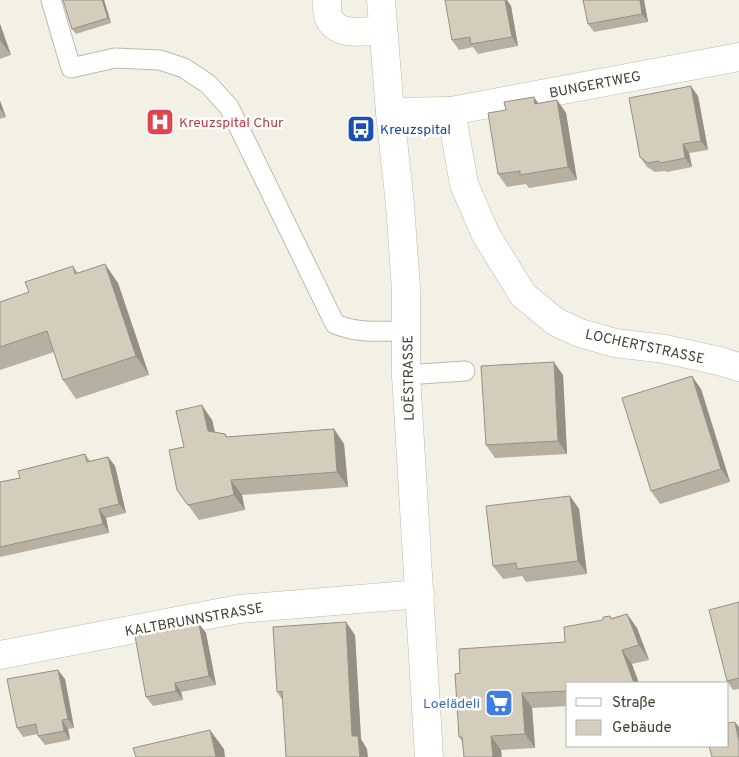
<svg xmlns="http://www.w3.org/2000/svg" width="739" height="757" viewBox="0 0 739 757" font-family="Overpass,sans-serif">
<style>
.lines{fill:none;stroke-linecap:round;stroke-linejoin:round}
.service-casing{stroke:#bfb9a9;stroke-width:21}
.minor-casing{stroke:#bfb9a9;stroke-width:29}
.service{stroke:#fff;stroke-width:19}
.minor{stroke:#fff;stroke-width:28}
.wall{fill:#b7b0a1}
.shaded-wall{fill:#959083}
.building{fill:#d5cdbb;stroke:#959083}
.labels{text-anchor:middle;stroke-width:5;stroke-linejoin:round;paint-order:stroke}
.street-label{font-size:14px;fill:#464135;stroke:#fff}
.health-label{font-size:14px;fill:#be3a42;stroke:#fff;text-anchor:start}
.transit-label{font-size:14px;fill:#164399;stroke:#fff;text-anchor:start}
.shop-label{font-size:14px;fill:#366cbe;stroke:#fff;text-anchor:end}
</style>
<rect width="100%" height="100%" fill="#f3f1e6"/>
<g class="lines">
<defs>
<g id="service">
<path d="M 51,0 L 71,68 L 115,58 L 160,60 L 184,68 L 208,84 L 229,107 L 335,324 C 359,334 382,331 407,331"/>
<polyline points="406,375 465,371"/>
</g>
<g id="minor">
<path d="M 327,0 C 327,5 327,12 328,16 C 336,38 365,31 383,30"/>
<polyline points="381,0 390,112 400,205 406,289 406,375 429,757"/>
<polyline points="451,111 739,57"/>
<polyline points="390,112 451,111 464,184 485,233 523,295 556,322 580,333 615,343 665,349 719,361 739,367"/>
<polyline points="0,655 239,609 420,594"/>
</g>
</defs>
<!-- service casing -->
<use href="#service" class="service-casing"/>
<!-- minor casing -->
<use href="#minor" class="minor-casing"/>
<!-- service -->
<use href="#service" class="service"/>
<!-- minor -->
<use href="#minor" class="minor"/>
</g>
<!-- wall -->
<g class="wall">
<polygon points="63,0 104,0 111,23 76,34 72,29"/>
<polygon points="583,0 644,0 648,22 594,32 588,24"/>
<polygon points="511,6 518,46 478,54 473,47 459,50 452,40"/>
<polygon points="0,24 11,55 0,59"/>
<polygon points="698,96 708,150 689,153 692,167 667,172 665,171 655,172 647,167 640,157"/>
<polygon points="534,97 538,103 557,100 566,113 577,180 529,188 526,184 507,187 498,174 506,110"/>
<polygon points="0,101 6,117 0,119"/>
<polygon points="73,266 78,273 118,283 149,375 76,399 63,380 54,352 0,370 0,302 29,292"/>
<polygon points="563,375 567,454 495,458 486,445"/>
<polygon points="701,389 730,482 660,504 651,491"/>
<polygon points="212,420 215,432 225,434 228,437 334,429 344,444 348,487 242,495 245,510 199,520 177,490 184,447"/>
<polygon points="85,454 90,461 108,457 115,466 126,513 106,518 109,533 0,557 0,482 20,478"/>
<polygon points="570,496 579,509 587,574 526,582 522,576 503,579 493,566"/>
<polygon points="739,602 739,689 733,690 727,681"/>
<polygon points="627,614 637,628 649,660 632,664 568,683 568,706 532,708 535,748 501,750 463,742 459,737 460,673 565,642 611,618"/>
<polygon points="199,624 206,633 216,685 181,692 183,700 153,706 146,697"/>
<polygon points="355,635 361,739 367,749 283,701 277,692"/>
<polygon points="65,679 74,728 68,729 70,740 45,745 38,736 38,734 23,737 17,728"/>
</g>
<!-- shaded-wall -->
<g class="shaded-wall">
<polygon points="102,0 104,0 111,23 108,18"/>
<polygon points="505,0 507,0 511,6 518,46 512,37"/>
<polygon points="640,0 644,0 648,22 642,14"/>
<polygon points="0,24 11,55 0,40"/>
<polygon points="691,86 698,96 708,150 701,141"/>
<polygon points="534,97 543,110 535,104"/>
<polygon points="557,100 566,113 577,180 568,167"/>
<polygon points="0,101 6,117 0,109"/>
<polygon points="683,144 689,153 692,167 685,158"/>
<polygon points="105,264 118,283 149,375 136,356"/>
<polygon points="554,362 563,375 567,454 558,441"/>
<polygon points="692,376 701,389 730,482 721,469"/>
<polygon points="202,405 212,420 218,446 208,431"/>
<polygon points="334,429 344,444 348,487 337,472"/>
<polygon points="108,457 115,466 126,513 119,504"/>
<polygon points="231,480 242,495 245,510 234,495"/>
<polygon points="570,496 579,509 587,574 578,561"/>
<polygon points="99,509 106,518 109,533 103,524"/>
<polygon points="627,614 637,628 649,660 639,645"/>
<polygon points="346,622 355,635 361,739 367,749 368,757 360,757 352,736"/>
<polygon points="199,624 206,633 216,685 209,676"/>
<polygon points="622,650 632,664 639,683 634,683"/>
<polygon points="58,670 65,679 74,728 68,719"/>
<polygon points="175,683 181,692 183,700 176,691"/>
<polygon points="522,693 532,708 535,748 525,734"/>
<polygon points="62,720 68,729 70,740 64,731"/>
<polygon points="735,722 739,727 739,742"/>
<polygon points="210,730 224,749 225,757 216,757"/>
<polygon points="491,736 501,750 502,757 493,757"/>
</g>
<!-- building -->
<g class="building">
<polygon points="63,0 102,0 108,18 72,29"/>
<polygon points="445,0 505,0 512,37 471,44 470,37 452,40"/>
<polygon points="583,0 640,0 642,14 588,24"/>
<polygon points="691,86 701,141 683,144 685,158 661,163 658,161 648,163 640,157 629,98"/>
<polygon points="534,97 535,104 557,100 568,167 520,175 520,171 498,174 488,113 506,110 504,102"/>
<polygon points="105,264 136,356 63,380 47,331 0,347 0,302 29,292 25,282 73,266 75,274"/>
<polygon points="554,362 558,441 486,445 481,366"/>
<polygon points="692,376 721,469 651,491 622,398"/>
<polygon points="202,405 208,431 225,434 226,437 334,429 337,472 231,480 234,495 188,505 177,490 169,450 184,447 176,411"/>
<polygon points="85,454 87,462 108,457 119,504 99,509 103,524 0,547 0,482 20,478 18,471"/>
<polygon points="570,496 578,561 517,569 516,563 493,566 486,506"/>
<polygon points="739,602 739,678 727,681 709,610"/>
<polygon points="627,614 639,645 622,650 634,683 568,683 568,691 522,693 525,734 491,736 493,757 464,757 462,737 459,737 455,674 460,673 459,649 565,642 564,627 603,620 603,617 610,616 611,619"/>
<polygon points="346,622 352,736 358,736 360,757 286,757 282,691 277,692 273,627"/>
<polygon points="199,624 209,676 175,683 176,691 146,697 135,636"/>
<polygon points="58,670 68,719 62,720 64,731 38,736 36,724 17,728 7,679"/>
<polygon points="735,722 739,742 739,757 712,757 709,746 728,746 728,723"/>
<polygon points="210,730 216,757 136,757 133,748"/>
</g>
<!-- icons -->
<defs>
<symbol id="hospital-square" viewBox="-11 -11 22 22"><rect x="-9" y="-9" width="18" height="18" rx="4" fill="#e0444e" stroke="#fff"/><path d="M-5-5h3v3.5h4V-5h3V5h-3V1.5h-4V5h-3Z" fill="#fff"/></symbol>
<symbol id="bus-square" viewBox="-11 -11 22 22"><rect x="-9" y="-9" width="18" height="18" rx="4" fill="#1a4fb4" stroke="#fff"/><path d="M-5-6H5V4H4V6H2V4H-2V6H-4V4H-5ZM-3.5-4V0h7V-4ZM-3.5 1.2v1.5H-2V1.2ZM2 1.2v1.5H3.5V1.2Z" fill="#fff"/></symbol>
<symbol id="supermarket-square" viewBox="-11 -11 22 22"><rect x="-9" y="-9" width="18" height="18" rx="4" fill="#3f7fe0" stroke="#fff"/><path d="M-6-5.5h2.5l.6 2H6L4.5 2H-2.5L-4.4-4H-6ZM-1.5 3.2a1.3 1.3 0 1 0 .1 0ZM3 3.2a1.3 1.3 0 1 0 .1 0Z" fill="#fff"/></symbol>
</defs>
<g fill-rule="evenodd">
<use href="#hospital-square" x="144" y="106" width="32" height="32"/>
<use href="#bus-square" x="345" y="113" width="32" height="32"/>
<use href="#supermarket-square" x="483" y="687" width="32" height="32"/>
</g>
<g class="labels">
<!-- street labels -->
<g class="street-label">
<text transform="translate(595 84) rotate(-11)" y="5">BUNGERTWEG</text>
<text transform="translate(645 346) rotate(12)" y="5">LOCHERTSTRASSE</text>
<text transform="translate(408 378) rotate(-91)" y="5">LOËSTRASSE</text>
<text transform="translate(194 619) rotate(-10)" y="5">KALTBRUNNSTRASSE</text>
</g>
<!-- health labels -->
<g class="health-label">
<text x="179" y="127">Kreuzspital Chur</text>
</g>
<!-- transit labels -->
<g class="transit-label">
<text x="380" y="134">Kreuzspital</text>
</g>
<!-- shop labels -->
<g class="shop-label">
<text x="480" y="708">Loelädeli</text>
</g>
</g>
<!-- legend -->
<rect x="566" y="682" width="162" height="65" fill="#ffffff" stroke="#b5b3ae"/>
<rect x="576" y="698" width="25" height="8" fill="#ffffff" stroke="#b5b3ae"/>
<text x="612" y="707" font-size="15" fill="#464135">Straße</text>
<rect x="576" y="720" width="25" height="15" fill="#d5cdbb" stroke="#b5b3ae"/>
<text x="612" y="732" font-size="15" fill="#464135">Gebäude</text>
</svg>
